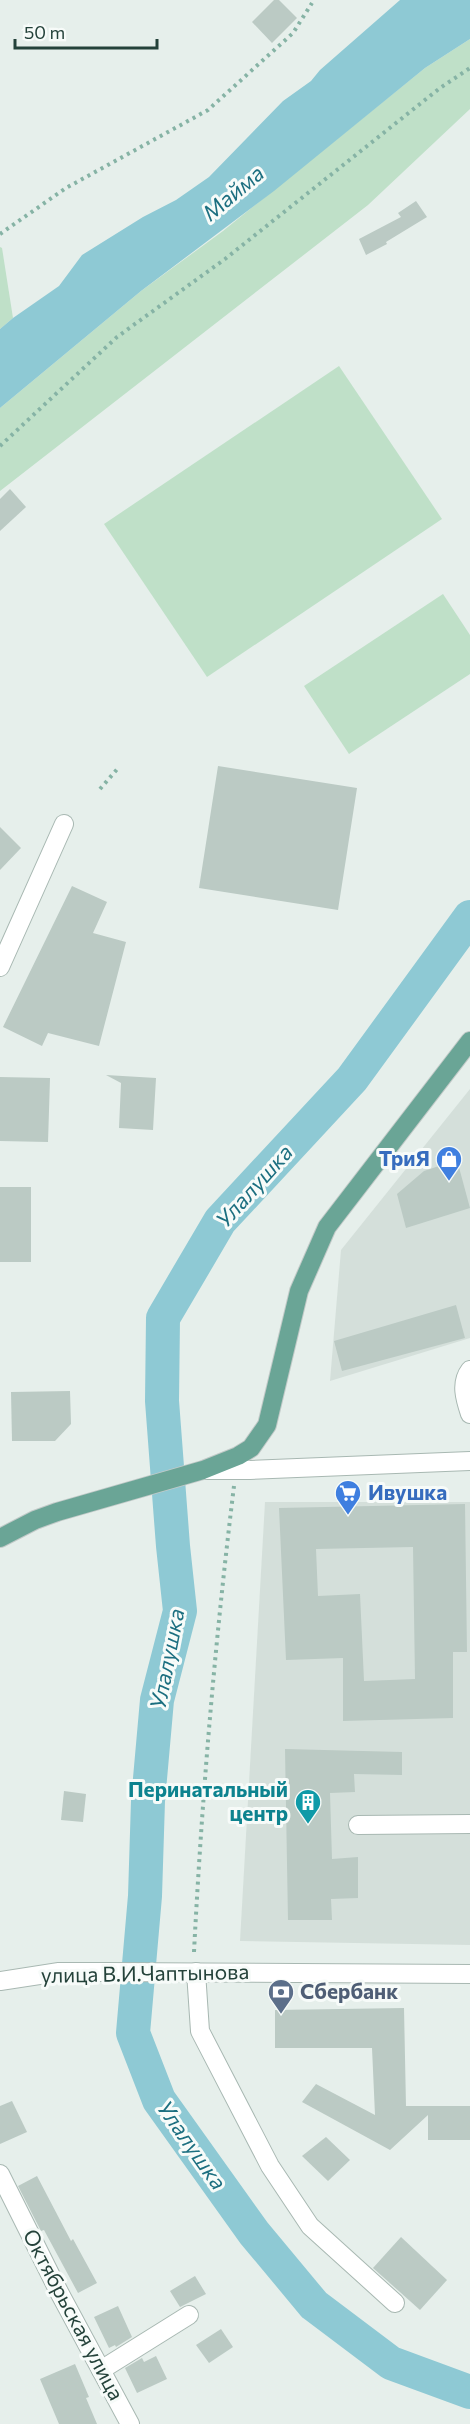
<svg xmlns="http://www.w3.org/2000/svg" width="470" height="2424" viewBox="0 0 470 2424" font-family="Commissioner,sans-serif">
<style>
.built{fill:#d4dfda}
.green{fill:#bfe0c8}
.water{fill:#8ec9d4}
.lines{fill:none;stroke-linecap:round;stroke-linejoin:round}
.river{stroke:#8ec9d4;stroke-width:34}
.building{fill:#bbcac4;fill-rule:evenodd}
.minor-casing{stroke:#a8b8b2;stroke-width:20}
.major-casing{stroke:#c2cac8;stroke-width:20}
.path{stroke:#86b3a5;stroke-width:4;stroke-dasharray:3 4.5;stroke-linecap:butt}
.minor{stroke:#fff;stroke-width:18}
.major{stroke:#6aa596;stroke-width:18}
.labels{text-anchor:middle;stroke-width:6;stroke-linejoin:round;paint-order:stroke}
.shop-label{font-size:21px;font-weight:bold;fill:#366cbe;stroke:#f7fbf9;text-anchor:end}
.culture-label{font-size:21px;font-weight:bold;fill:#0d838f;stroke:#f7fbf9;text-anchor:end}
.street-label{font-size:21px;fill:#24423a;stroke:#f7fbf9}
.service-label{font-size:21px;font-weight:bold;fill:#4e5e75;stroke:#f7fbf9;text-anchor:start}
.water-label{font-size:22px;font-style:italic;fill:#1c6f80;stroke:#f7fbf9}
</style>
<rect width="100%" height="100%" fill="#e6efeb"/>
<g class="built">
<polygon points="470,1089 470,1338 330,1381 341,1250"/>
<polygon points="265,1502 470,1502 470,1945 240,1941"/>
</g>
<g class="green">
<polygon points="470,39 470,109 368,205 0,491 0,408 141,291 223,231 425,68"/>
<polygon points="0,247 2,248 13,318 0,329"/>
<polygon points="339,366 442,519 207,677 104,524"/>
<polygon points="443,594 470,635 470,674 349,754 304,686"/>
</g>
<polygon class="water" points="400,0 470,0 470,39 425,68 274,191 141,291 0,408 0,329 13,318 59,286 82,255 143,217 176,200 209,177 283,101 311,81 320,70"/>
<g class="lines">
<polyline class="river" points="470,917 352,1079 220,1221 163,1318 162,1401 173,1546 180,1611 157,1700 148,1801 145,1896 133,2033 159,2100 254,2233 314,2305 391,2363 470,2392"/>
</g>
<g class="building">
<polygon points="274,0 279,0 297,18 272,43 252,22"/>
<polygon points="416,201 427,217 386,242 387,244 366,255 359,239 401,217 398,213"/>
<polygon points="10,489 26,507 0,531 0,499"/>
<polygon points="218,766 357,788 338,910 199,888"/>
<polygon points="0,827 21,848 0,870"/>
<polygon points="72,886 107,902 93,933 126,942 99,1046 48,1033 42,1046 3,1027"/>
<polygon points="106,1075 156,1078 153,1130 119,1128 121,1083"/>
<polygon points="0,1077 50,1078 48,1142 0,1141"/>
<polygon points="457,1160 470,1208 406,1228 397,1194 424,1171"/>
<rect x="0" y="1187" width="31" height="75"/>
<polygon points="456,1305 465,1338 342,1371 334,1341"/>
<polygon points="70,1391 71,1424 55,1441 12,1441 11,1392"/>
<path d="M465,1504L467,1652H453V1718L343,1721V1658L286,1660L279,1508ZM413,1547L415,1679L364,1681L360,1594L318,1596L316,1549Z"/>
<polygon points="285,1749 402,1752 402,1775 354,1774 355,1792 330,1793 332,1859 358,1857 358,1898 331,1899 332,1920 288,1920"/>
<polygon points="64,1791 86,1794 83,1822 61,1820"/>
<polygon points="404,2008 406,2106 470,2106 470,2140 428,2140 428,2115 390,2150 302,2102 316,2084 375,2115 372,2048 275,2048 275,2010"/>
<polygon points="12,2101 27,2132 0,2144 0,2106"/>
<polygon points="326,2137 350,2160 328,2181 302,2156"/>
<polygon points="37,2176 71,2241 73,2239 97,2283 78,2293 44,2230 41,2231 18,2186"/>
<polygon points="401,2237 447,2280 420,2310 373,2268"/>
<polygon points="195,2276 206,2294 180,2307 170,2291"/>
<polygon points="118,2306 132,2337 116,2347 115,2345 109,2348 94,2317"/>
<polygon points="221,2329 233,2347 209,2363 196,2345"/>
<polygon points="156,2356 167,2379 137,2393 125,2368 142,2358 144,2362"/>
<polygon points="75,2364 89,2397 86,2398 97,2424 59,2424 40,2379"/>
</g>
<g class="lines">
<g class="minor-casing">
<g id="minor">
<polyline points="0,967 64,824"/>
<path d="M470,1370C460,1383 465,1399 470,1414"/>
<polyline points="205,1470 250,1470 470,1461"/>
<polyline points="358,1825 470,1824"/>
<polyline points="196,1972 200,2031 270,2166 310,2226 395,2303"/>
<polyline points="0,1981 59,1972 104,1972 470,1974"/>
<polyline points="0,2174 59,2292 130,2424"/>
<polyline points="101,2370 189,2315"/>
</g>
</g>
<g class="major-casing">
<polyline id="major" points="0,1538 35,1520 57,1512 203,1470 238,1456 251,1448 267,1425 299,1291 327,1227 470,1041"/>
</g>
<g class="path">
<polyline points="0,234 66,188 208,110 293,33 312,3"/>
<polyline points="0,446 117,337 225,259 440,88 470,68"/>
<polyline points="100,789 119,767"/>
<path d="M194,1952C202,1796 215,1641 234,1486"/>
</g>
<use href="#minor" class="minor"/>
<use href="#major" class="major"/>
</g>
<defs>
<g id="shop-pin" transform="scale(1.35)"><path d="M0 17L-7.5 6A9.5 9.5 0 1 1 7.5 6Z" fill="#3f7fe0" stroke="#f7fbf9"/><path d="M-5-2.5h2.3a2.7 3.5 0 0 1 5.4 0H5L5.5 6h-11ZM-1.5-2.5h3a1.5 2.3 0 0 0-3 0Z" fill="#fff"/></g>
<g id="supermarket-pin" transform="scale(1.35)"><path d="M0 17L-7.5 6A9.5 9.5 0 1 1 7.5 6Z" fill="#3f7fe0" stroke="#f7fbf9"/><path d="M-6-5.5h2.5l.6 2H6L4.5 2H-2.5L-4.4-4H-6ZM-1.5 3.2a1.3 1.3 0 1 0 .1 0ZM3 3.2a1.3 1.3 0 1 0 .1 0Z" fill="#fff"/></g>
<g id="building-pin" transform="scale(1.35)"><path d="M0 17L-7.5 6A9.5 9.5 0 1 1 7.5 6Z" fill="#0f9aa8" stroke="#f7fbf9"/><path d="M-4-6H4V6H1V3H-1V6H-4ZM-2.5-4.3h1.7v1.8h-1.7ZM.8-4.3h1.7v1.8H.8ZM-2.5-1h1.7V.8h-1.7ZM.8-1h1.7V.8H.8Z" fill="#fff"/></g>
<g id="bank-pin" transform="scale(1.35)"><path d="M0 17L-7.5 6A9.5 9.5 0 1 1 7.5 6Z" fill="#5c6f8a" stroke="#f7fbf9"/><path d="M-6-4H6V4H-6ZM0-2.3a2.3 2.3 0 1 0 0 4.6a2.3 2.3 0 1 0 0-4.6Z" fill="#fff"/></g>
</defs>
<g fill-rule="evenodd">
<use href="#shop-pin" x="449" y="1159"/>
<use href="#supermarket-pin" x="348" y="1493"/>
<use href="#building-pin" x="308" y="1802"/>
<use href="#bank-pin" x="281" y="1992"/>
</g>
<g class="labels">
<g class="shop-label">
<text x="430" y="1166">ТриЯ</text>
<text x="368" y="1500" text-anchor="start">Ивушка</text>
</g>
<g class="culture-label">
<text x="288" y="1797">Перинатальный<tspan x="288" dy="24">центр</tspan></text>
</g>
<g class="street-label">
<text transform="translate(145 1974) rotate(-1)" y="7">улица В.И.Чаптынова</text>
<text transform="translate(73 2315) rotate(62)" y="7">Октябрьская улица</text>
</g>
<g class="service-label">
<text x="300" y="1999">Сбербанк</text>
</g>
<g class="water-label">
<text transform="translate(233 193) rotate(-40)" y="8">Майма</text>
<text transform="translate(254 1186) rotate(-48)" y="8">Улалушка</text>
<text transform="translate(167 1659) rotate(-79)" y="8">Улалушка</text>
<text transform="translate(192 2145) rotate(55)" y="8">Улалушка</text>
</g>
</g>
<path d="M15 39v9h142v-9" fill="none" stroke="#24423a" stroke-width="3"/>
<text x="24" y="39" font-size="18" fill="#24423a" stroke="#f7fbf9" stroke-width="4.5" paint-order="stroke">50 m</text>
</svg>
